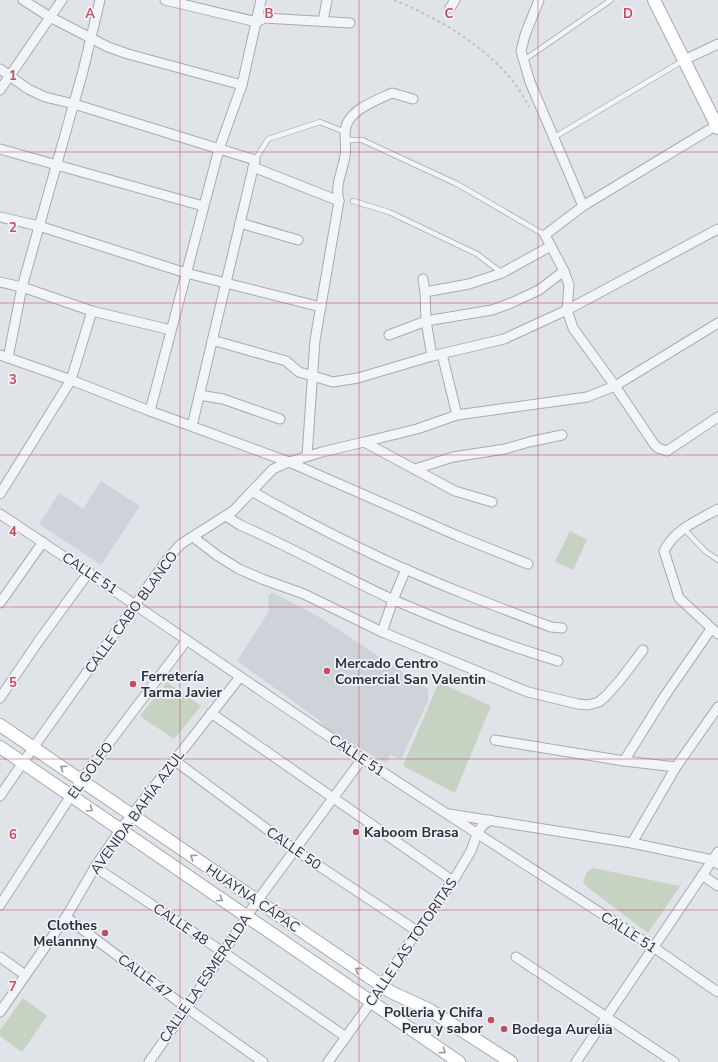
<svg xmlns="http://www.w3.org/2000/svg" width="718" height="1062" viewBox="0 0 718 1062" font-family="'Nunito Sans',sans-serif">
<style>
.built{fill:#ced3da}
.green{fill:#c6d2c2}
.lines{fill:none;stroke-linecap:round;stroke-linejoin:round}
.service-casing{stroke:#a6abb2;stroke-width:6}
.minor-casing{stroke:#a6abb2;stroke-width:11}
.secondary-casing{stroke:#a6abb2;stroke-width:14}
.path{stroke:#bfc2c7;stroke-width:2;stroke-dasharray:3 3;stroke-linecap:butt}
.service{stroke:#f3f4f7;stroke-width:4.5}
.minor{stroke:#f3f4f7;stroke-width:9}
.secondary{stroke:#fff;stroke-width:12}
.oneway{stroke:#94989f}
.grid{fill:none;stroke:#c64c61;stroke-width:1;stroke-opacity:0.55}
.poi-dot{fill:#c64c61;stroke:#f0f2f6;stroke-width:1.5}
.labels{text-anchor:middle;stroke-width:3.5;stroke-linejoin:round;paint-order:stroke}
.street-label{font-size:14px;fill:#2a323f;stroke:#f0f2f6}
.poi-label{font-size:14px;font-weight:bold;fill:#2a323f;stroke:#f0f2f6;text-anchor:start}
.grid-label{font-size:13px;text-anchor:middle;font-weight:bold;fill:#c64c61;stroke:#f0f2f6;stroke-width:3.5;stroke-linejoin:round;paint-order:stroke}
</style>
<rect width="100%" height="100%" fill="#e0e4e8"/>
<g class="built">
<polygon points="101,481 140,506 101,565 39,524 59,493 83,509"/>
<polygon points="272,592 321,618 428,689 428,701 401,759 390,755 386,763 325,728 319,720 237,661 269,611 268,596"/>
</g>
<g class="green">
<polygon points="570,531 587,540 573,570 555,562"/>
<polygon points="167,682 201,706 174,739 140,716"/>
<polygon points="439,682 491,706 455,793 403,766"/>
<polygon points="593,868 680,886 648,933 586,886 583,882 587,872"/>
<polygon points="23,998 47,1016 22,1052 0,1036 0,1030"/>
</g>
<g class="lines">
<g class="service-casing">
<g id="service">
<polyline points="524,60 611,0"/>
<polyline points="553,138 684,60"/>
<polyline points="346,140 362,140 457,184 545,235"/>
<polyline points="255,160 268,139 320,122 345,132"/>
<polyline points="353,201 389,212 477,254 502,273"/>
<polyline points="684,529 705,551 718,560"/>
</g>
</g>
<g class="minor-casing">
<g id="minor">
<polyline points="23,0 50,17 108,47 128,54 242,85"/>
<polyline points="165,0 257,22 264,18 350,23"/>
<polyline points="539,0 525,35 521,51 530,82 583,206"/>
<polyline points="450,8 455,0"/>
<polyline points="323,21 327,0"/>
<polyline points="684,60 718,44"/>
<polyline points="0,69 28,89 45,97 74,104 255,160 192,426"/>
<polyline points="0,90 62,0"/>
<polyline points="717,125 583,206 545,235 564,271 569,285 567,310 573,328 615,386 654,444 658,448 667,451 718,417"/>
<polyline points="0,149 203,206"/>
<polyline points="253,167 339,201"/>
<polyline points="0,217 39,226 186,273 321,307"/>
<polyline points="240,223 298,240"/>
<polyline points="423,279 425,292 426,321 432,356"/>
<polyline points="0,282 22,287 92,311 171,330"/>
<polyline points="425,292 469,284 502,273 551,246"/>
<polyline points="389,335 426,321 492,310 511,303 539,290 564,271"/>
<polyline points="212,340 286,361 299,372 333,382 358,378 432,356 504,339 567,310 718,229"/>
<polyline points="442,354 457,415"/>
<polyline points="0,355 71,380 150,411 289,462 458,536 528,564"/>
<polyline points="8,358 22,287 83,71 100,0"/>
<polyline points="199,395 223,399 280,419"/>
<polyline points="150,411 219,149 242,85 261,0"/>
<polyline points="364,442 417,429 457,415 587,397 615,386 718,323"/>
<path d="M307,456L315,340L339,201C335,186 341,175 344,161C347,151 345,143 345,133C345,111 375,101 392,93L413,99"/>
<polyline points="415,469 453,457 505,449 529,442 562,435"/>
<path d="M253,492C296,516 340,539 385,560C439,585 495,606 551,627L562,628"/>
<polyline points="0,494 71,380 92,311"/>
<path d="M718,509C697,521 675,529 664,551L679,598L718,634"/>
<path d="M0,514C122,594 241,679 363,759C458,822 555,883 650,945C673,960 695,977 718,992"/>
<path d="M226,516L240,525C293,548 343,577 396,601C449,624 503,644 558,661"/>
<polyline points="193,537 218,556 239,569 262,579 304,594 382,632 528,692 578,704 588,705 599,702 607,695 621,679 643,650"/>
<polyline points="0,603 43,542"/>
<polyline points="382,632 393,600 406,569"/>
<polyline points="0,698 38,642 89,572"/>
<polyline points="211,713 453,881"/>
<polyline points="495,740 624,761 676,767"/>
<polyline points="174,760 295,850 417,931"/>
<polyline points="624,761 664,697 711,629"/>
<polyline points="0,796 33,748 169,557 181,544 233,511 273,469 289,462 322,452 364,442 455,491 492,502"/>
<polyline points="449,814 632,843 712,860 718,864"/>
<polyline points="632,843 676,767 718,707"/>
<polyline points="95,867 223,952 346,1037"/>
<polyline points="702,875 718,886"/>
<polyline points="0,905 81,780 187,640"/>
<polyline points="66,917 187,1008 263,1062"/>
<polyline points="0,957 25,975"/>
<polyline points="516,957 674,1062"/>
<polyline points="0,1012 66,917 95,867 120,830 240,677"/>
<polyline points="149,1062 187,1008 257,901 362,759"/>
<polyline points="328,1062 371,1002 417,931 453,881 471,851 477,834 482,826 490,820"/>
<polyline points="576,1062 718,852"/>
</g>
</g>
<g class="secondary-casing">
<g id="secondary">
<polyline points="654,0 718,128"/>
<polyline points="0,725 391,992 430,1010 511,1062"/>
<polyline points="0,747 459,1062"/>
</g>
</g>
<path class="path" d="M394,0C440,19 486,46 516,85C521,92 525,100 529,107"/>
<use href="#service" class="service"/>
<use href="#minor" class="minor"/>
<use href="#secondary" class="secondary"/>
</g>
<defs><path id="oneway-chevron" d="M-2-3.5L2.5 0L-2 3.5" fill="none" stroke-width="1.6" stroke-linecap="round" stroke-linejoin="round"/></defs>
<g class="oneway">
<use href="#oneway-chevron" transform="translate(63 768) rotate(-146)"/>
<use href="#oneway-chevron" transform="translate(90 809) rotate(35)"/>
<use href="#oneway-chevron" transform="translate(193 857) rotate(-145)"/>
<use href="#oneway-chevron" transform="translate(220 899) rotate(34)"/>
<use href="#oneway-chevron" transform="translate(358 970) rotate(-146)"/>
<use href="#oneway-chevron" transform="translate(443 1051) rotate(34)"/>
</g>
<path class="grid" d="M180,0V1062M359,0V1062M538,0V1062M0,152H718M0,303H718M0,455H718M0,607H718M0,759H718M0,910H718"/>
<g class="poi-dot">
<circle cx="327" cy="671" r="4"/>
<circle cx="133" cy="684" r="4"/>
<circle cx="356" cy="832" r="4"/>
<circle cx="105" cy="933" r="4"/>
<circle cx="491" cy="1020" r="4"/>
<circle cx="504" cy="1029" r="4"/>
</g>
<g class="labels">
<g class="street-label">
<text transform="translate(90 573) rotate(34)" y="5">CALLE 51</text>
<text transform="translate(131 612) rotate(-54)" y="5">CALLE CABO BLANCO</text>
<text transform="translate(357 755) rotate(34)" y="5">CALLE 51</text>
<text transform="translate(90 770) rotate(-54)" y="5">EL GOLFO</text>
<text transform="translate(137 812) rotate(-54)" y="5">AVENIDA BAHÍA AZUL</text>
<text transform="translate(294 848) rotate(35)" y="5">CALLE 50</text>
<text transform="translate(253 898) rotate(34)" y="5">HUAYNA CÁPAC</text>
<text transform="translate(181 924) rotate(34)" y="5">CALLE 48</text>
<text transform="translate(629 932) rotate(33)" y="5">CALLE 51</text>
<text transform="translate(411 942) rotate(-56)" y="5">CALLE LAS TOTORITAS</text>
<text transform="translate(145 976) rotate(37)" y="5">CALLE 47</text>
<text transform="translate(205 978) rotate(-56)" y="5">CALLE LA ESMERALDA</text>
</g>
<g class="poi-label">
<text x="335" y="668">Mercado Centro<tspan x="335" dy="16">Comercial San Valentin</tspan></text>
<text x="141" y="681">Ferretería<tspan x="141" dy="16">Tarma Javier</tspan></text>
<text x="364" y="837">Kaboom Brasa</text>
<text x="97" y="930" text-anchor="end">Clothes<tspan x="97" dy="16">Melannny</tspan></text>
<text x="483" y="1017" text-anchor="end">Polleria y Chifa<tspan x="483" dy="16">Peru y sabor</tspan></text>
<text x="512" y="1034">Bodega Aurelia</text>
</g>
</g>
<g class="grid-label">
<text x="90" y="18">A</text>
<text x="269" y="18">B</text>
<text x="449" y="18">C</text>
<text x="628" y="18">D</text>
<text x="13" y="80">1</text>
<text x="13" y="232">2</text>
<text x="13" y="384">3</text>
<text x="13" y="536">4</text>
<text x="13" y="687">5</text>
<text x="13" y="839">6</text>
<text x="13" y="991">7</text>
</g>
</svg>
